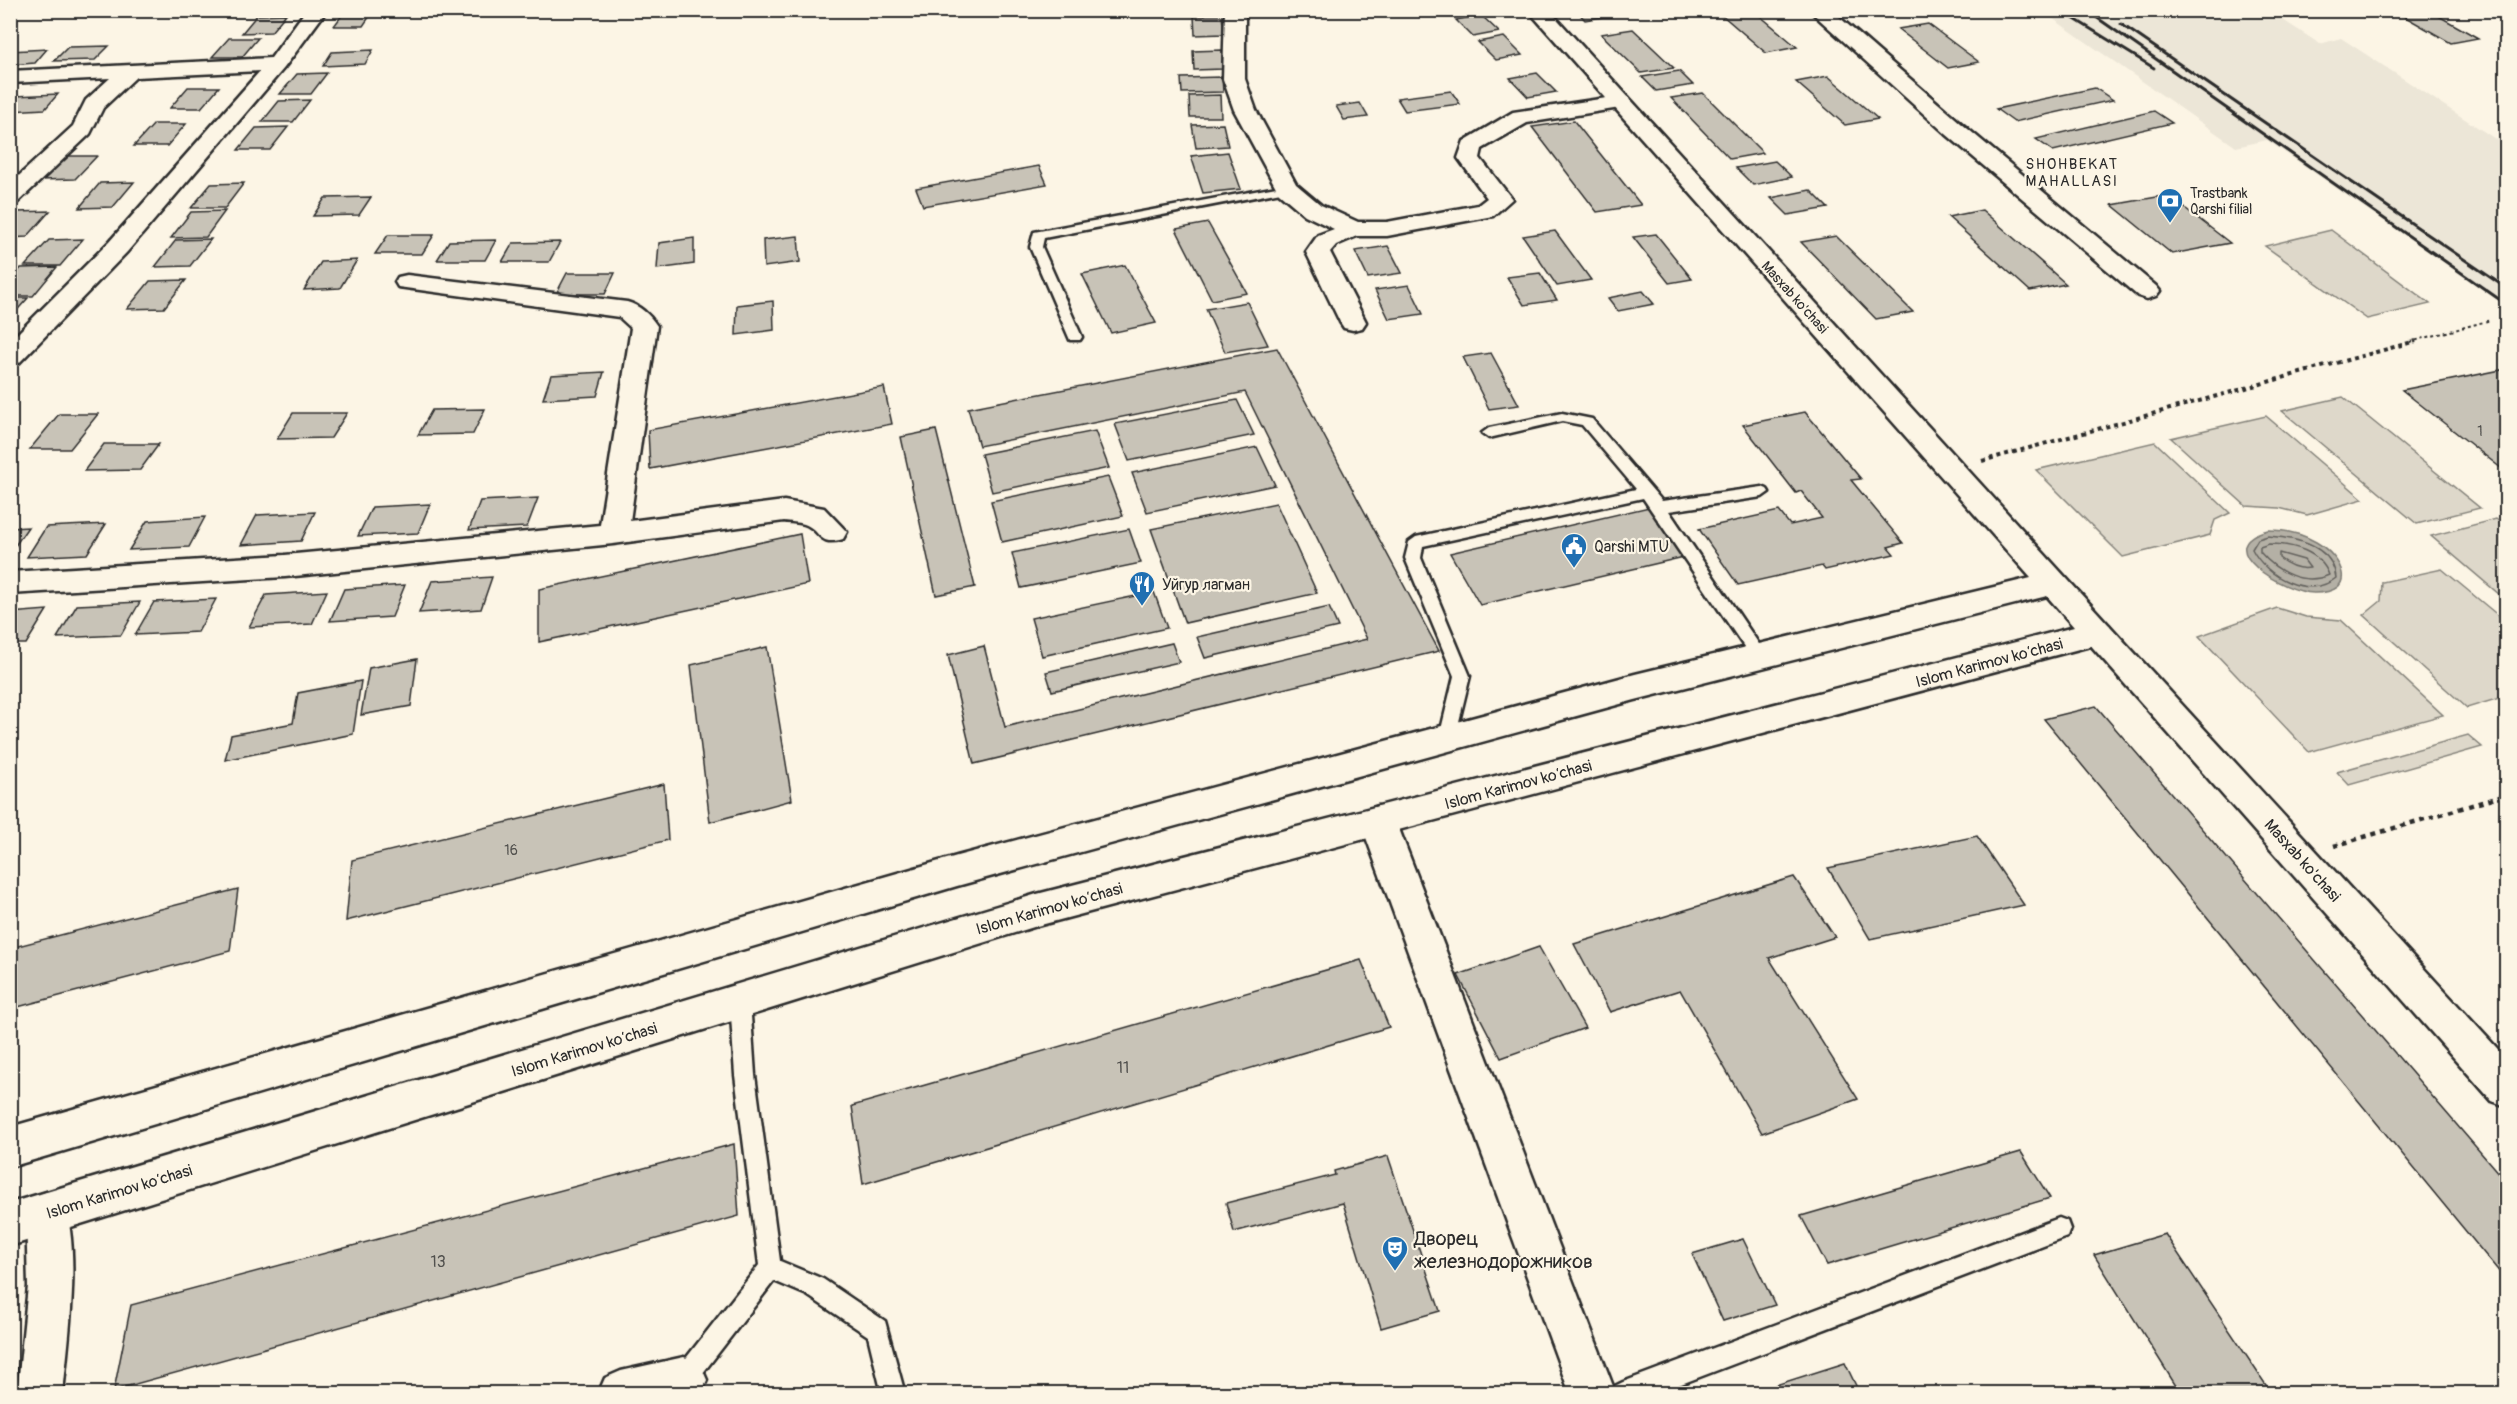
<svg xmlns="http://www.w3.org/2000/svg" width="2517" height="1404" viewBox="0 0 2517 1404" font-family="Pangolin,sans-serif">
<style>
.built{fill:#ece6d7}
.green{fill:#ded8ca;stroke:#84827a;stroke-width:1.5}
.water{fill:#b4b0a5;stroke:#7d7b74;stroke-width:1.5}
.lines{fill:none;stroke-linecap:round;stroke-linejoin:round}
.shore{stroke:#62605c;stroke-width:1.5}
.building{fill:#c8c3b7;stroke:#2b2b2b;stroke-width:1.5}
.service-casing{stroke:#2b2b2b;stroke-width:5}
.minor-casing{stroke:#2b2b2b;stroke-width:5}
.tertiary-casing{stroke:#2b2b2b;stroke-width:5}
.secondary-casing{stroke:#2b2b2b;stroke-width:5}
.path-far2{stroke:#2b2b2b;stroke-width:2;stroke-dasharray:3 3;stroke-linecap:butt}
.path-far1{stroke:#2b2b2b;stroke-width:4;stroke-dasharray:4 4;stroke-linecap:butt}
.path{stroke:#2b2b2b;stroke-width:4.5;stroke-dasharray:5 5;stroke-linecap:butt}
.service{fill:#fcf5e5;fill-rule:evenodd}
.minor{fill:#fcf5e5;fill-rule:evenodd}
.tertiary{fill:#fcf5e5;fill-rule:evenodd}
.secondary{fill:#fcf5e5;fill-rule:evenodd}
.rail{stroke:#2b2b2b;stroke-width:3}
.labels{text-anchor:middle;stroke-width:4.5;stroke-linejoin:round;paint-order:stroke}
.far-poi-label{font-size:14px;fill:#2b2b2b;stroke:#fcf5e5;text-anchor:start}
.far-street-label{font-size:14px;fill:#2b2b2b;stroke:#fcf5e5}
.number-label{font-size:14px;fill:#52514e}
.far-neighbourhood-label{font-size:15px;letter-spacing:1.5px;fill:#2b2b2b;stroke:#fcf5e5}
.poi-label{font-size:16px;fill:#2b2b2b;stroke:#fcf5e5;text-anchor:start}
.street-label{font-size:16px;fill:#2b2b2b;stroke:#fcf5e5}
.near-number-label{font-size:16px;fill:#52514e}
.near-poi-label{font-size:20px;fill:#2b2b2b;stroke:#fcf5e5;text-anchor:start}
</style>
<rect width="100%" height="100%" fill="#fcf5e5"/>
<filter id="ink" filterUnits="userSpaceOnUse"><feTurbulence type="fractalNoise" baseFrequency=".0167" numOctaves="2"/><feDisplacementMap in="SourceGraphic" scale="12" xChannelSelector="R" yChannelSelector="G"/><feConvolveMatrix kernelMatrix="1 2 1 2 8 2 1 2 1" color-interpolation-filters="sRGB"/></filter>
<g filter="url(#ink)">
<polygon class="built" points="2042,11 2269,11 2320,44 2341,38 2506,146 2506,306 2267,140 2236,147"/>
<g class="green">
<polygon points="2331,230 2430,304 2367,319 2265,246"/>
<polygon points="2343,397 2480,508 2417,524 2282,411"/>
<polygon points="2266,416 2363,499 2307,515 2279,508 2246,506 2171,438"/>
<polygon points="2155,442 2230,513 2215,520 2210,535 2123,557 2036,470"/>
<polygon points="2496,519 2506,527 2506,600 2431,536"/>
<polygon points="2442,569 2506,622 2506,696 2467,708 2364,615 2381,601 2382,582"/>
<polygon points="2277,608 2306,617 2341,620 2443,715 2309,752 2199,636"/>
<polygon points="2468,735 2482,747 2349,785 2337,772"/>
</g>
<path class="water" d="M2268,530C2284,530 2301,533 2316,542C2342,557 2360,593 2314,593C2284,593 2206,546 2268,530Z"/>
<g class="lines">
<g class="shore">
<path d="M2268,536C2296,538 2333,546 2336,578C2309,600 2266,577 2252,549L2258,539Z"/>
<path d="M2269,544C2293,544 2320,551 2329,575C2303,586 2277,572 2260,552V547Z"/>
<path d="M2279,553L2304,560L2310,568C2298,570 2288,565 2279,558Z"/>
</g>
</g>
<g class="building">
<polygon points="346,10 374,10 363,26 334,26"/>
<polygon points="1576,10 1616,10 1620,14 1585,20"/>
<polygon points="1753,10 1797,47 1766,53 1722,15"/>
<polygon points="2393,10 2428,10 2478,38 2451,43"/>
<polygon points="286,14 271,32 242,33 257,15"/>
<polygon points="1481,15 1499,32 1473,37 1456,20"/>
<polygon points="1194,16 1222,16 1224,34 1195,35"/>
<polygon points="1928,24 1979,62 1948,68 1898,29"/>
<polygon points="1633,29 1674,68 1641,73 1601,34"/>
<polygon points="1504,37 1522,55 1496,60 1478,42"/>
<polygon points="229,38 258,38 242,57 212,57"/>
<polygon points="109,46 95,60 54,61 68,47"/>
<polygon points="47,49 35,63 10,65 10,51"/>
<polygon points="373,50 365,64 323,66 332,52"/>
<polygon points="1222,50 1223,69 1194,70 1193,51"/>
<polygon points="1679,71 1693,85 1656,91 1642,77"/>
<polygon points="327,73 311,94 280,94 297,74"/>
<polygon points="1537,73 1556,92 1528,97 1510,78"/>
<polygon points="1828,76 1878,119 1845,125 1796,82"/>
<polygon points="1222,77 1223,92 1182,93 1181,78"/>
<polygon points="188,87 219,87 201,108 170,108"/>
<polygon points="2095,88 2113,100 2014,122 1996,109"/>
<polygon points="1451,91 1460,104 1405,111 1397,98"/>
<polygon points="1703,93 1763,153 1730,159 1671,98"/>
<polygon points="58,94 45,109 10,111 10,101 15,96"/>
<polygon points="1220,95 1221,117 1190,117 1189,96"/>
<polygon points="310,100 293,122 262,122 279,101"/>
<polygon points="1360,103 1368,117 1344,120 1336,106"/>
<polygon points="2154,111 2172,123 2053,151 2036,139"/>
<polygon points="1574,121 1641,205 1597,212 1532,127"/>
<polygon points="154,124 186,124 167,146 134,146"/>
<polygon points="1223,124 1228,146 1196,148 1192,125"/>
<polygon points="288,127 270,150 238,150 256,128"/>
<polygon points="1228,152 1241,189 1203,193 1191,156"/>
<polygon points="64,156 97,156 75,179 42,180"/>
<polygon points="1775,161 1792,177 1753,185 1736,168"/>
<polygon points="1039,166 1047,184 923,206 916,188"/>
<polygon points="134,182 113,207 79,208 100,183"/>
<polygon points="244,183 225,208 191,208 211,184"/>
<polygon points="1810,190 1828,208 1788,215 1771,198"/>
<polygon points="2168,195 2230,243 2172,254 2112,205"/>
<polygon points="371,197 359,215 313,216 325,198"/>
<polygon points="1982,210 2066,284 2030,291 1948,217"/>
<polygon points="50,211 27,237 10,238 10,218 16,212"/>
<polygon points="225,211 206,237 171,238 191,212"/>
<polygon points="1208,223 1247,293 1212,300 1176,229"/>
<polygon points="1555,231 1591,280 1557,286 1523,236"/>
<polygon points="1656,234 1692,279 1669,283 1633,237"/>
<polygon points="388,235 434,235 422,254 375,254"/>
<polygon points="798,236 800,262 764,267 763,240"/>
<polygon points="1836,236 1913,312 1876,319 1801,242"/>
<polygon points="694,238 694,264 657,269 659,243"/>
<polygon points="83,239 60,266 25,266 49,240"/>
<polygon points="211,239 190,266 155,267 176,240"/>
<polygon points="496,240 485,260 437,260 449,241"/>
<polygon points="560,242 549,262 502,262 513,243"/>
<polygon points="1388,246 1402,273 1368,278 1355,251"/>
<polygon points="357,260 340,288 304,290 321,262"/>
<polygon points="1125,265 1156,323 1111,333 1082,274"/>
<polygon points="57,267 33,296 10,296 10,281 21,268"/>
<polygon points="567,273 615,273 605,294 556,294"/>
<polygon points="1540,273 1557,300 1524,305 1507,277"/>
<polygon points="186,280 164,308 127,309 150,281"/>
<polygon points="1409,285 1423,314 1389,319 1375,290"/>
<polygon points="1643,291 1654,304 1618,311 1608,298"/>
<polygon points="10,298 28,298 10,318"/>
<polygon points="773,301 774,330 736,335 737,305"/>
<polygon points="1247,302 1268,345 1225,352 1206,309"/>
<polygon points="1277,348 1439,651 974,764 948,655 984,646 1005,727 1367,639 1245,392 979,446 968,408"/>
<polygon points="1491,353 1519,405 1489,409 1463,357"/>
<polygon points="2506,369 2506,472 2402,390"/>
<polygon points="604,372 597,396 543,399 551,375"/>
<polygon points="884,387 892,424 650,469 648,430"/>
<polygon points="1237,400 1254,435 1129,461 1115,424"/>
<polygon points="485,409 473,434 418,435 432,410"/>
<polygon points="1805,412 1861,479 1851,480 1903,543 1888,547 1894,554 1825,570 1822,566 1738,585 1699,529 1779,511 1790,525 1822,518 1801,491 1796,493 1743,425"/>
<polygon points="293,413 347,413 331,438 277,439"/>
<polygon points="59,414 98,414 70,449 30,449"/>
<polygon points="936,430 975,587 936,595 901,437"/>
<polygon points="1095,431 1109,468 992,492 981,454"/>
<polygon points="104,444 159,444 140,470 84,471"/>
<polygon points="1257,447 1275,485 1147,512 1132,473"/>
<polygon points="1108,477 1123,516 1002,542 991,501"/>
<polygon points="538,498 527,527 469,530 480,501"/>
<polygon points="1276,503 1317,593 1185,623 1151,529"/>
<polygon points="430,504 418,533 358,536 372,507"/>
<polygon points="1649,507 1684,557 1480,605 1450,553"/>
<polygon points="315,512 301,541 241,545 257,515"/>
<polygon points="205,517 189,547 129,550 147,521"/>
<polygon points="106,524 87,554 27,557 46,527"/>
<polygon points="28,527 10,553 10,528"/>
<polygon points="1129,529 1141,563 1021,588 1012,553"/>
<polygon points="800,534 808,584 539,642 539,589"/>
<polygon points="492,577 481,609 419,613 432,581"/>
<polygon points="405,585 392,617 330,621 344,589"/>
<polygon points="327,591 312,624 249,627 266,595"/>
<polygon points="1154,592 1167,628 1042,656 1031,618"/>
<polygon points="216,599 198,632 135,635 154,602"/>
<polygon points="140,602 121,635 57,638 77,605"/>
<polygon points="1329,607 1338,627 1205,658 1197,637"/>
<polygon points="47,610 26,644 10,644 10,613"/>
<polygon points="1172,643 1179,662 1052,691 1046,672"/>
<polygon points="767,647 792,800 710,822 691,665"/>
<polygon points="417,659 411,706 361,715 369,668"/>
<polygon points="361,681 353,734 225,760 231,735 293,723 298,693"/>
<polygon points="2096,706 2506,1182 2506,1280 2044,719"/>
<polygon points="664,784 668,840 346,921 352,860"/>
<polygon points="1977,836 2024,905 1870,939 1828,868"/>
<polygon points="1794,877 1835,937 1769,958 1858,1099 1762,1133 1680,990 1610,1012 1574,944"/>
<polygon points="238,889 230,951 10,1009 10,948"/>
<polygon points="1539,947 1585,1028 1501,1058 1458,975"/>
<polygon points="1361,960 1389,1027 863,1184 852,1106"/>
<polygon points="734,1144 739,1216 114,1390 131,1305"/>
<polygon points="2021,1152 2050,1198 1827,1265 1801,1216"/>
<polygon points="1388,1156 1440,1311 1381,1328 1343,1203 1234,1232 1226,1203 1335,1175 1334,1171"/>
<polygon points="2165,1234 2272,1394 2181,1394 2094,1255"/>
<polygon points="1743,1239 1775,1305 1723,1321 1692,1254"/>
<polygon points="1845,1363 1860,1394 1754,1392"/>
</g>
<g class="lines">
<g class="service-casing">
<g id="service">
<polygon points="1287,185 1293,188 1291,190 1044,238 1042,247 1082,337 1080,340 1070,340 1030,247 1034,232"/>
<polygon points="1562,413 1592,419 1662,501 1762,487 1767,489 1769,492 1762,497 1669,511 1767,656 1765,660 1753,660 1643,498 1423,546 1421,558 1470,676 1455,738 1453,743 1441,743 1439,738 1454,676 1405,558 1409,542 1416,537 1636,489 1582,425 1562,421 1489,438 1482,433 1489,428"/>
<polygon points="740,992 747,995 750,1001 755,1075 780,1261 823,1279 885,1321 905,1394 882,1394 868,1336 807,1295 774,1281 692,1387 684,1390 676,1387 673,1379 676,1371 759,1265 735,1075 730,1001 733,995"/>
<polygon points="2059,1218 2067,1221 2070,1229 2067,1237 2059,1240 1655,1394 1612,1394 1615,1386 1623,1382"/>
</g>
</g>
<g class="minor-casing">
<g id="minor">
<polygon points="306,10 327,10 284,68 127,252 19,363 10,365 10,341 109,242 260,71 136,77 103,108 90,134 18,202 10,204 10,184 73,126 86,100 110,78 10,83 10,71 271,58"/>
<polygon points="1225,10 1245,10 1245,79 1256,110 1296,184 1321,205 1358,222 1387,222 1478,205 1487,198 1458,158 1464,141 1513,112 1620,96 1628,97 1631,102 1628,107 1620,108 1527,123 1482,149 1480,158 1512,199 1493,216 1387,236 1357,236 1336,245 1330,252 1366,322 1362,328 1353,330 1344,328 1340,322 1306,252 1318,235 1334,229 1305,215 1279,193 1234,110 1223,79"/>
<polygon points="1809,10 1831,10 1962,124 2156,286 2160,291 2156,296 2147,299 2138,296 1946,134"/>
<path d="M407,275L627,302C639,305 650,315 657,326L630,521L784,501L824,508L847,532L843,539C817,547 822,530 804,524C798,522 790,522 784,521L613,544L285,577L10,594V572L285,555L600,525L631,328L619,317L398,287L395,282L398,277Z"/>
<polygon points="1378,806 1390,811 1396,821 1616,1394 1570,1394 1360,821 1366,811"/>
<path d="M47,1192L62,1198C82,1246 68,1341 63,1394H17L28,1286L26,1213L32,1198Z"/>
<polygon points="684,1357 700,1364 707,1380 701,1394 598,1394 605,1378 621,1371"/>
</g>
</g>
<g class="tertiary-casing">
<polygon id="tertiary" points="2098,621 2109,625 2506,1058 2506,1106 2492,1101 2087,641 2082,633 2087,625"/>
</g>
<g class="secondary-casing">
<polygon id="secondary" points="1528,10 1549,10 2109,625 2114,633 2109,641 1037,926 10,1246 10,1203 1037,894 2074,627 2047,596 1635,700 957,886 10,1167 10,1127 957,856 1635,674 2031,578"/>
</g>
<polyline class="path-far2" points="2410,342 2491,320"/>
<g class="path-far1">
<polyline points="1982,461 2416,341"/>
<polyline points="2497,798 2506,795"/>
</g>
<polyline class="path" points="2334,846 2502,796"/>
<use href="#service" class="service"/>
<use href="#minor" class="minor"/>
<use href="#tertiary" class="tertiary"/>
<use href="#secondary" class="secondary"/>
<g class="rail">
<polyline points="2060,10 2154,68"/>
<polyline points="2086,10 2506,304"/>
<polyline points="2121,24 2506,288"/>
</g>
</g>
</g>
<defs>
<g id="bank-pin" transform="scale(1.35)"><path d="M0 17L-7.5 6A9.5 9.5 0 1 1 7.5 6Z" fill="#1f6fb2" stroke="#fcf5e5"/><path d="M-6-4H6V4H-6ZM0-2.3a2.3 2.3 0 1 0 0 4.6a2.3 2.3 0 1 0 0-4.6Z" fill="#fff"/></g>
<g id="civic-pin" transform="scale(1.35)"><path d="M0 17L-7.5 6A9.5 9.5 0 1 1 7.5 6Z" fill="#1f6fb2" stroke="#fcf5e5"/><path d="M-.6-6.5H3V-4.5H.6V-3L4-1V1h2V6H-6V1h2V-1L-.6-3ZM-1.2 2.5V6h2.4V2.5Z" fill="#fff"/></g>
<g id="restaurant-pin" transform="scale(1.35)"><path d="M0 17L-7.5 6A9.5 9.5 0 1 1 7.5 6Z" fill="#1f6fb2" stroke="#fcf5e5"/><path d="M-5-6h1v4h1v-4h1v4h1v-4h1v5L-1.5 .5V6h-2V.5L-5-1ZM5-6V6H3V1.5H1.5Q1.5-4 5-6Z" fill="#fff"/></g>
<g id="theatre-pin" transform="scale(1.35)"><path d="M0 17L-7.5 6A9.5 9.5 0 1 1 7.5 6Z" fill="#1f6fb2" stroke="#fcf5e5"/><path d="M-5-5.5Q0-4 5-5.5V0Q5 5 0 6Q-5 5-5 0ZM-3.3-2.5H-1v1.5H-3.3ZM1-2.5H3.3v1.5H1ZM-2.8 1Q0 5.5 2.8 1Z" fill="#fff"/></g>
</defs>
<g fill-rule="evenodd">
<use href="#bank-pin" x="2170" y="201"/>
<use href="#civic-pin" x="1574" y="546"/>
<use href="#restaurant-pin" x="1142" y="584"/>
<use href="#theatre-pin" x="1395" y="1249"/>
</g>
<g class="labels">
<g class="far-poi-label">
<text x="2190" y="198">Trastbank<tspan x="2190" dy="16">Qarshi filial</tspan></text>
</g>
<g class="far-street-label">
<text transform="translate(1795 297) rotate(48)" y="5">Masxab ko'chasi</text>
</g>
<g class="number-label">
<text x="2480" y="436">1</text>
<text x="511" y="855">16</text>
</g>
<g class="far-neighbourhood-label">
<text x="2072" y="169">SHOHBEKAT<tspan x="2072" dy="17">MAHALLASI</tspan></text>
</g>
<g class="poi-label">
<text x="1594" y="552">Qarshi MTU</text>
<text x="1162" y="590">Уйгур лагман</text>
</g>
<g class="street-label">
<text transform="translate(1989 662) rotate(-15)" y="6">Islom Karimov ko‘chasi</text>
<text transform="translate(1518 784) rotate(-15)" y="6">Islom Karimov ko‘chasi</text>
<text transform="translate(2303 860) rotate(48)" y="6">Masxab ko'chasi</text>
<text transform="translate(1049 908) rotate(-16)" y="6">Islom Karimov ko‘chasi</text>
<text transform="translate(584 1049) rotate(-17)" y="6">Islom Karimov ko‘chasi</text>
<text transform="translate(119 1191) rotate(-17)" y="6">Islom Karimov ko‘chasi</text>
</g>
<g class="near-number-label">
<text x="1123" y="1073">11</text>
<text x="438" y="1267">13</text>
</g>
<g class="near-poi-label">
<text x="1414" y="1245">Дворец<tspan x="1414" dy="23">железнодорожников</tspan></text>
</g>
</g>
<rect width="2517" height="1404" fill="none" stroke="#fcf5e5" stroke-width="36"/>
<rect x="18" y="18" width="2481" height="1368" fill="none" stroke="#2b2b2b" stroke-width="2" filter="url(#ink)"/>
</svg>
